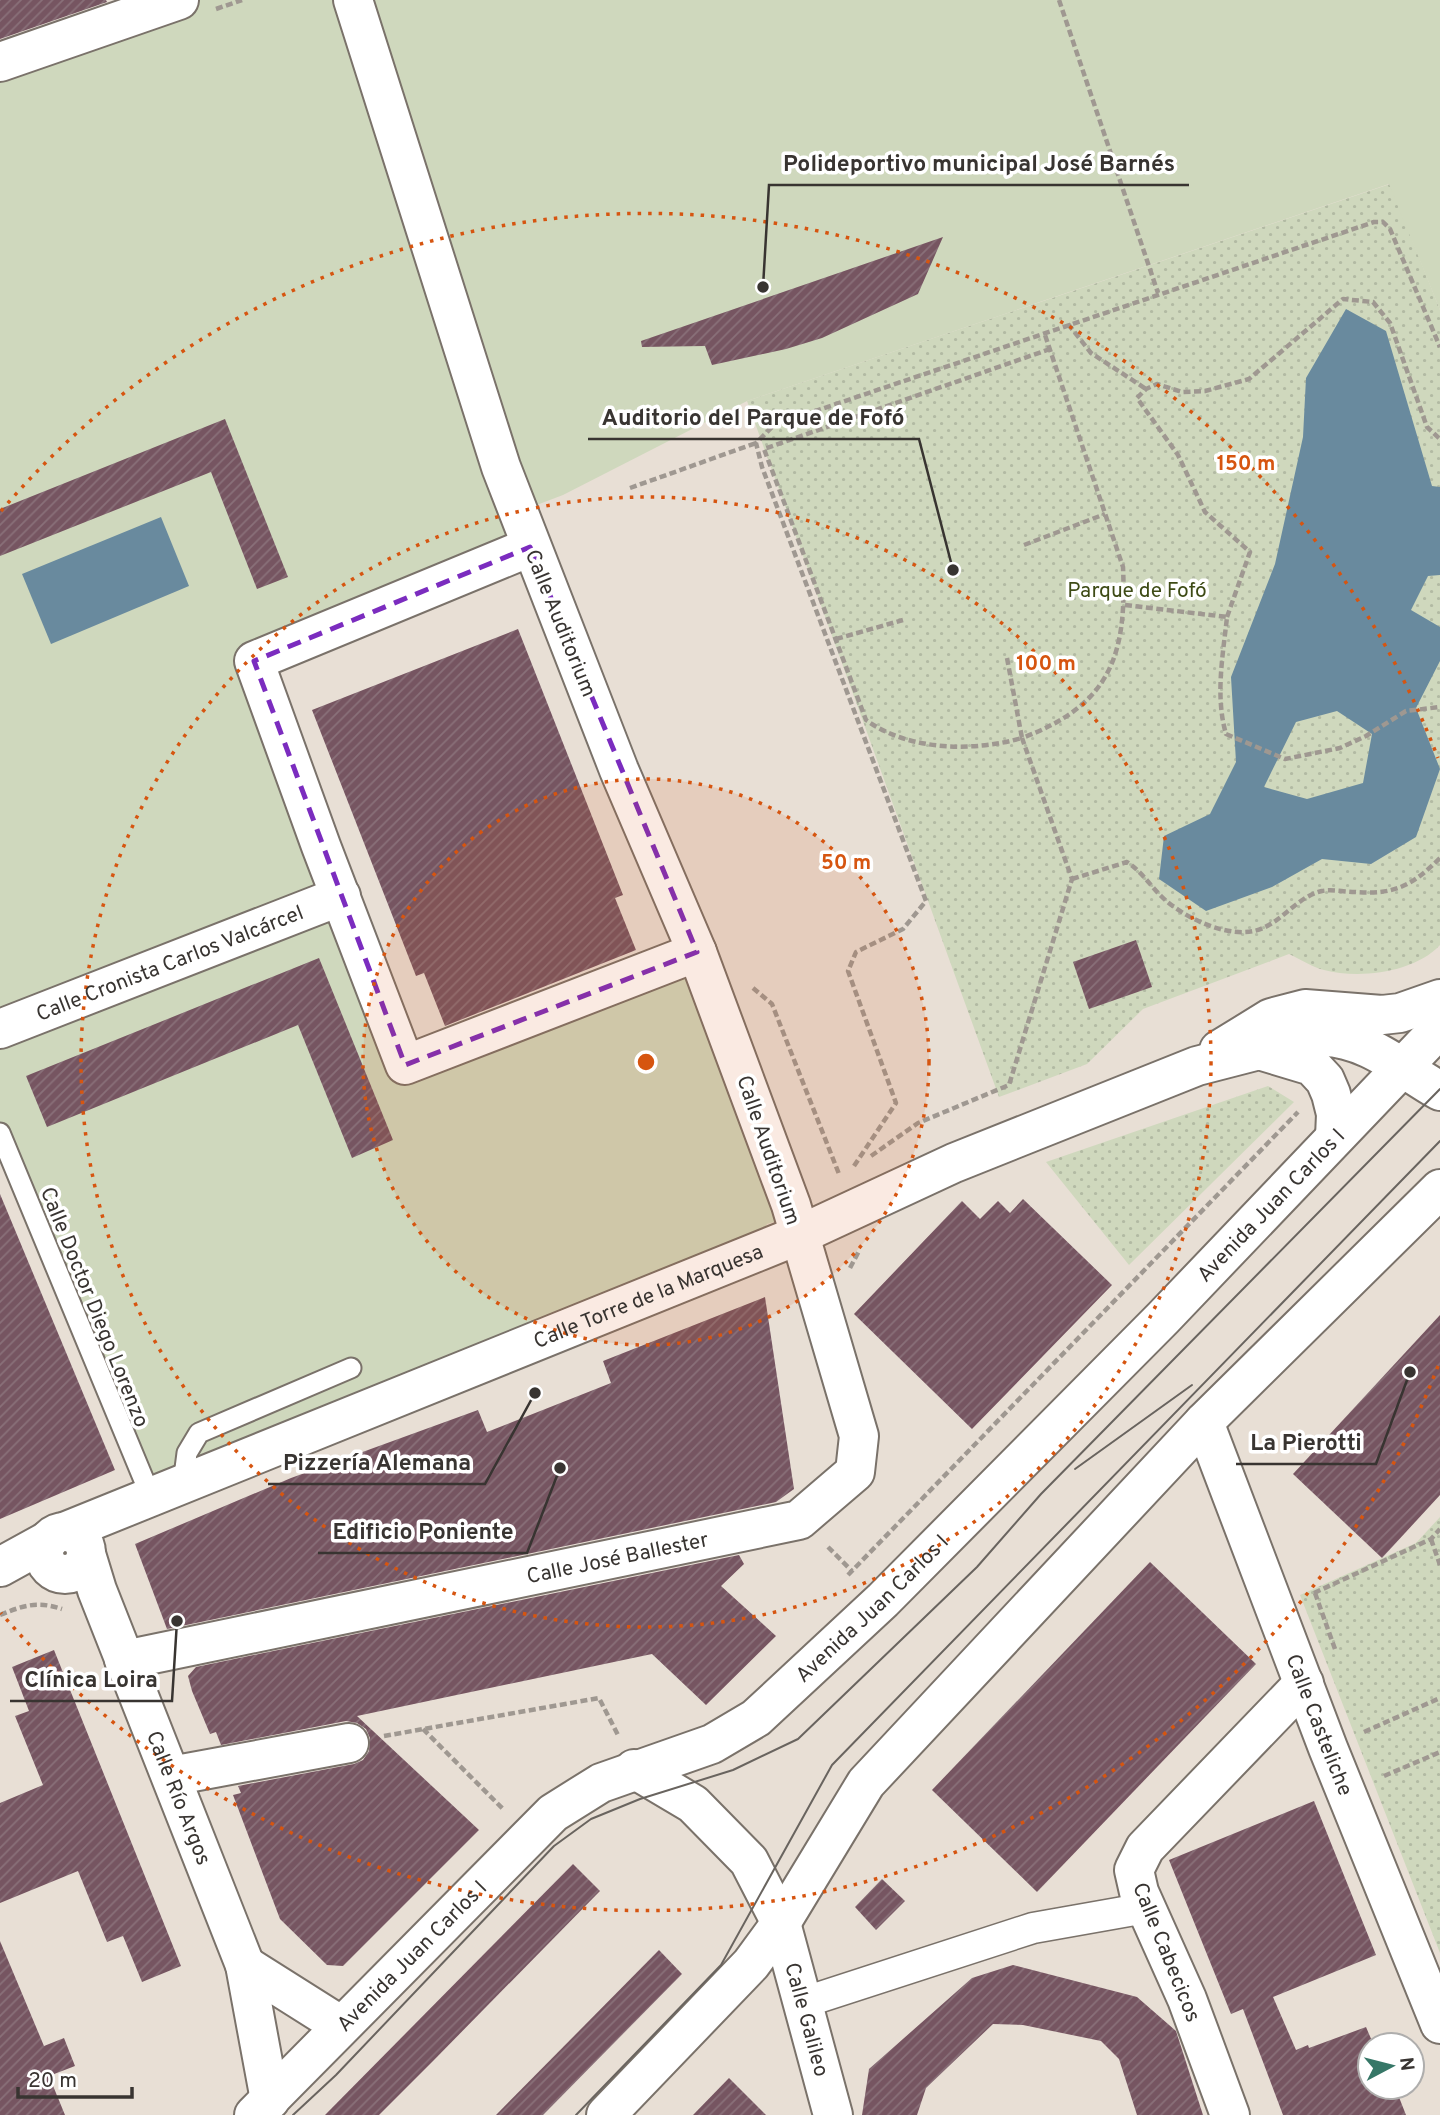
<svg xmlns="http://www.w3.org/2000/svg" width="1440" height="2115" viewBox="0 0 1440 2115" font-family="Overpass,sans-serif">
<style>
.park{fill:url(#park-dots)}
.pitch{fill:#cfd8bd}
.water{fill:#698a9e;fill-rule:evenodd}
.building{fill:url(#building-hatch)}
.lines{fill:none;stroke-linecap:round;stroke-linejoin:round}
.service-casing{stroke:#7a726a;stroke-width:23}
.pedestrian-casing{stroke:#7a726a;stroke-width:33}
.minor-casing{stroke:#7a726a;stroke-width:42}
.primary-casing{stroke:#7a726a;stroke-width:42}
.path{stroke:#9f9891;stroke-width:4.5;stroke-dasharray:7 3.5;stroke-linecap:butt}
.service{stroke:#fff;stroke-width:19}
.pedestrian{stroke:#fff;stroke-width:30}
.minor{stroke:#fff;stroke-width:38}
.primary{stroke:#fff;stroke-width:38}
.tram{stroke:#69645f;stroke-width:2}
.marked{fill:none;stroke:#7b2cbf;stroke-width:5;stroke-dasharray:14 9;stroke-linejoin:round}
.ring{fill:none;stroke:#d65510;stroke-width:3.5;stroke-dasharray:3.5 7}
.labels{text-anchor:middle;stroke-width:7;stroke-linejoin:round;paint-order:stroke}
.park-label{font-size:21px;fill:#3e4b16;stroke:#fff}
.street-label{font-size:21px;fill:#383431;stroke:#fff}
.centre{fill:#d65510;stroke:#fff;stroke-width:3.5}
.ring-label{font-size:21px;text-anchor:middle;font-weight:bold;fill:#d65510;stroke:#fff;stroke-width:7;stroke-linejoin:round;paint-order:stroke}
.leader{fill:none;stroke:#383431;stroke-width:2.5}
.callout-dot{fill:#383431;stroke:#fff;stroke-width:2.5}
.callout-label{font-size:23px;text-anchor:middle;font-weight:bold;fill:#383431;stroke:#fff;stroke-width:7;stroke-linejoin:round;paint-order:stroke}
</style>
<defs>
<pattern id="park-dots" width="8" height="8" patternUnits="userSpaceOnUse" patternTransform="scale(1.75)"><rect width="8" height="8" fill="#cfd8bd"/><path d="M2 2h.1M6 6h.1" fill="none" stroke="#b2baa3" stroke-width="1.8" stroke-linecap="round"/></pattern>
<pattern id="building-hatch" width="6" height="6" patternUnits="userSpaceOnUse" patternTransform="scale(1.75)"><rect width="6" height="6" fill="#765561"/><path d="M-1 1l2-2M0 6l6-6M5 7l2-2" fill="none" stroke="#897079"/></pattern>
</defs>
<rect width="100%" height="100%" fill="#e8dfd5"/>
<g class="park">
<path d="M1390,184L1440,310V945C1414,973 1359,979 1324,970C1312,967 1300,959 1289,954L1143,1009L1087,1064L999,1097L747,401Z"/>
<polygon points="1268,1086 1294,1102 1129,1265 1046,1162"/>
<polygon points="1440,1517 1440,1953 1300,1595 1416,1543"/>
</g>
<polygon class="pitch" points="179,0 1440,0 1440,310 1389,184 747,401 563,495 534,506 528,481 524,532 255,661 405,1065 697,952 794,1216 767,1224 750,1255 151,1497 0,1133 0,62"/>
<g class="water">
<path d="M1346,309L1386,331L1432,486L1440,487V575L1428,576L1411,610L1440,627V661L1416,708L1440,769L1416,837L1371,864L1322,859L1272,887L1206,911L1159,879L1164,836L1210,814L1236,762L1231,677L1275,564L1303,437L1306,378ZM1337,711L1372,734L1363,783L1307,799L1264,787L1296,722Z"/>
<polygon points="161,517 189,586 51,644 22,574"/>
</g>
<g class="building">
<polygon points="0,0 106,0 107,2 0,39"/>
<polygon points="943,237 918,294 822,338 786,349 712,365 705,346 642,347 641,341"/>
<polygon points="225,419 288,577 257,589 211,472 0,556 0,509"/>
<polygon points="518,629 623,895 615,898 636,950 445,1026 424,973 416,976 312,710"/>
<polygon points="1136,940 1152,987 1089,1009 1073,962"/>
<polygon points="319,958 393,1140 352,1158 298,1025 47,1127 26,1076"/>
<polygon points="0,1194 115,1470 0,1519"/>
<polygon points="1023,1199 1112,1285 972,1429 854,1314 962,1201 980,1219 998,1201 1010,1213"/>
<polygon points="765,1297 794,1489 776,1502 167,1629 135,1544 291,1478 478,1410 487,1432 611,1383 603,1361"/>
<polygon points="1440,1315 1440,1495 1382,1558 1293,1474"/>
<polygon points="739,1555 744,1564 721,1586 776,1636 706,1705 652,1654 357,1716 479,1830 343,1966 327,1965 280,1919 233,1795 241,1793 238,1786 354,1764 363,1760 369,1751 370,1738 366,1729 357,1723 346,1721 221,1745 216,1732 210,1734 192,1691 188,1676 196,1667"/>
<polygon points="1150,1562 1256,1664 1037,1892 932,1790"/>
<polygon points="54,1650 181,1966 142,1982 123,1936 107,1942 78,1871 0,1903 0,1803 43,1785 15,1716 29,1711 12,1667"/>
<polygon points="1314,1801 1376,1955 1273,1997 1296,2050 1308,2045 1309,2048 1366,2027 1372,2041 1375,2039 1378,2045 1370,2045 1370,2087 1395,2087 1406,2115 1283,2115 1243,2009 1231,2014 1169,1860"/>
<polygon points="573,1864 600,1891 433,2061 379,2115 325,2115"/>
<polygon points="882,1879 905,1901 876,1930 855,1907"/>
<polygon points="0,1941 44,2046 64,2038 75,2066 49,2076 65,2115 0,2115"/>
<polygon points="659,1950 682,1974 543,2115 496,2115"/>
<polygon points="1013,1965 1137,1997 1176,2031 1203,2115 1137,2115 1119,2059 1101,2041 1023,2025 993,2024 926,2088 917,2115 862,2115 869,2069 972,1978"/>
<polygon points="729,2078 766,2115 693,2115"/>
</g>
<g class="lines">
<g class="service-casing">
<g id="service">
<polyline points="0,1133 151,1497"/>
<polyline points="183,1484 187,1453 199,1433 351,1368"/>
</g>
</g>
<g class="pedestrian-casing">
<polyline id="pedestrian" points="802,2003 1033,1928 1146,1908"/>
</g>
<g class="minor-casing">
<g id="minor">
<polyline points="0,62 179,0"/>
<polyline points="530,547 254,661 321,846 405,1065 697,952"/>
<path id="s1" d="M0,1029L341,896"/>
<path d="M1264,1049C1283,1044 1303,1038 1323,1037C1367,1037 1404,1071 1440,1091"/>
<polyline points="1219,1050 1271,1018 1305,1009 1382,1015 1400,1013 1440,999"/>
<path id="s2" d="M1204,1422L1328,1748L1440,2024"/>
<path id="s3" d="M64,1532L799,1235L954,1163L1197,1066L1259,1050L1312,1066L1325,1080L1331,1094L1336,1114L1335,1137"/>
<circle cx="65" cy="1553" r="21"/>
<path id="s4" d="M86,1554L97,1590L245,1965"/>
<polyline points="0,1567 49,1540"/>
<path id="s5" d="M124,1660L799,1520L855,1472L859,1436L791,1205L697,952L619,770L501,467L353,0"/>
<polyline points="171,1776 349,1743"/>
<path id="s6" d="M781,1923L833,2115"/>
<polyline points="270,2100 245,1965 340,2025"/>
<polyline points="1230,2115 1187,1999 1139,1892 1134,1870 1145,1848 1304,1683"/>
</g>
</g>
<g class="primary-casing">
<g id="primary">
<polyline points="634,1769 693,1804 749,1861 781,1923"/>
<path id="s7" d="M254,2115L553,1813L601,1783L712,1744L756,1718L883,1600L1163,1318L1440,1028"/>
<polyline points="606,2115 751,1964 781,1923 866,1783 1204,1422 1440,1189"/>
</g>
</g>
<g class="path">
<polyline points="1059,0 1158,293"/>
<polyline points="216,9 242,0"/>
<polyline points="1068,324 1091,353 1146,389"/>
<polyline points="630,488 756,443"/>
<polyline points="1024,545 1105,514"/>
<path d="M1125,605L1227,617C1223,655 1215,696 1226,734L1285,759L1340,748L1366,736L1406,711L1440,707"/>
<polyline points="1227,617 1250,552 1205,512 1178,455 1137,398 1146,389 1157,384 1182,392 1205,391 1249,379 1343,299 1373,302 1390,323 1427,427 1440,439"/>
<polyline points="836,639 903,620"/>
<path d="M1007,658L1022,738C973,752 909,751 866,720L764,449L1050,349"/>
<path d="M1072,879L1127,862C1142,872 1149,884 1161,896C1183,918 1233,942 1263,928C1284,919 1299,896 1322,891C1332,889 1345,892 1355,892C1394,895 1412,886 1440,858"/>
<polyline points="753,988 772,1004 839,1174"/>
<path d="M871,1156L918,1123L1009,1085L1072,879L1022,738C1110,705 1127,656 1123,567L1044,332"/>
<polyline points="854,1166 896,1103 848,971 856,952 903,929 926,901 762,467 756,443 774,425 1374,222 1383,222 1390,229 1440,347"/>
<polyline points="850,1268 859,1251"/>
<polyline points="1431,1539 1440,1565"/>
<polyline points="828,1547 852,1571"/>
<polyline points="848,1575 1298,1112"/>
<polyline points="1314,1593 1431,1539 1440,1529"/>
<polyline points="1315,1593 1335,1649"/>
<path d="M0,1615C24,1605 38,1601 62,1609"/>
<polyline points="423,1729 503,1809"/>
<polyline points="1364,1732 1440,1698"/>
<polyline points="384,1736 599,1698 618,1735"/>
<polyline points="1384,1776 1440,1752"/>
</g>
<use href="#service" class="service"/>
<use href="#pedestrian" class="pedestrian"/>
<use href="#minor" class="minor"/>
<use href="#primary" class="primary"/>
<g class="tram">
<polyline points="1075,1469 1192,1385"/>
<polyline points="293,2115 336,2075 554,1846 591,1819 640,1799 733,1770 798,1739 977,1567 1041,1494 1440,1089"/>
<polyline points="576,2115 721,1965 832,1765 1440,1141"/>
</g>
</g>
<path class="marked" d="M530,547L697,952L405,1065L254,661Z"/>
<circle cx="646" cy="1062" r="283" fill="#d65510" fill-opacity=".12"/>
<g class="ring">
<circle cx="646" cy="1062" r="283"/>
<circle cx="646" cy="1062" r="565"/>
<path d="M1438 1366A848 848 0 0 1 1 1613M1 511A848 848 0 0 1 1438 758"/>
</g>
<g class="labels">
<g class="park-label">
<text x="1137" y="597">Parque de Fofó</text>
</g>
<g class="street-label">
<text transform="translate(561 623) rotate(68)" y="7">Calle Auditorium</text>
<text dy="7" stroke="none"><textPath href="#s1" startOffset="182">Calle Cronista Carlos Valcárcel</textPath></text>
<text transform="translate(769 1150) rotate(71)" y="7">Calle Auditorium</text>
<text dy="7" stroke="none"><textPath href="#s7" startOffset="1377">Avenida Juan Carlos I</textPath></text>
<text dy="7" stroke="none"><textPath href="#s3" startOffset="630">Calle Torre de la Marquesa</textPath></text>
<text transform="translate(95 1307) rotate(68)" y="7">Calle Doctor Diego Lorenzo</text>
<text dy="7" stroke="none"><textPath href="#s5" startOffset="504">Calle José Ballester</textPath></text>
<text dy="7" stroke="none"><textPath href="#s7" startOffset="810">Avenida Juan Carlos I</textPath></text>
<text dy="7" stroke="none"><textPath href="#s2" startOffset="324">Calle Casteliche</textPath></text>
<text dy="7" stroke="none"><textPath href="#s4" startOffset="261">Calle Río Argos</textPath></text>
<text transform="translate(1167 1952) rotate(68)" y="7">Calle Cabecicos</text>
<text dy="7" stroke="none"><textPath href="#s7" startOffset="224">Avenida Juan Carlos I</textPath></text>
<text dy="7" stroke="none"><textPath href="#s6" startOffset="100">Calle Galileo</textPath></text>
</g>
</g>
<circle cx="646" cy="1062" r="10" class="centre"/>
<g class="ring-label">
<text x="1246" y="470">150 m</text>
<text x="1046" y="670">100 m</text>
<text x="846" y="869">50 m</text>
</g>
<path class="leader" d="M763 287L769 185H1189M953 570L919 439H588M1410 1372L1376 1464H1236M535 1393L485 1484H268M560 1468L527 1553H318M177 1621L172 1701H10"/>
<g class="callout-dot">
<circle cx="763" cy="287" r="7"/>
<circle cx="953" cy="570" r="7"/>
<circle cx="1410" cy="1372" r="7"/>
<circle cx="535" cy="1393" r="7"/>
<circle cx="560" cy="1468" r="7"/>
<circle cx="177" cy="1621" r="7"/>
</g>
<g class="callout-label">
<text x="979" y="171">Polideportivo municipal José Barnés</text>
<text x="753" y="425">Auditorio del Parque de Fofó</text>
<text x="1306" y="1450">La Pierotti</text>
<text x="377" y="1470">Pizzería Alemana</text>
<text x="423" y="1539">Edificio Poniente</text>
<text x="91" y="1687">Clínica Loira</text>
</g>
<g transform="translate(1391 2066) rotate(83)"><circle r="33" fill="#ffffff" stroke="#afaead" stroke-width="2"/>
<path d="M0-5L12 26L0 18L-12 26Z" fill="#367767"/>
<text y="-10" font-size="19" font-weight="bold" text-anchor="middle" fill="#383431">N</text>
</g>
<path d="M18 2087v10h114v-10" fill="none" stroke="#383431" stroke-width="3.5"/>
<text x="28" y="2087" font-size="21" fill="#383431" stroke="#ffffff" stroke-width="5" paint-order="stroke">20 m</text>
</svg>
